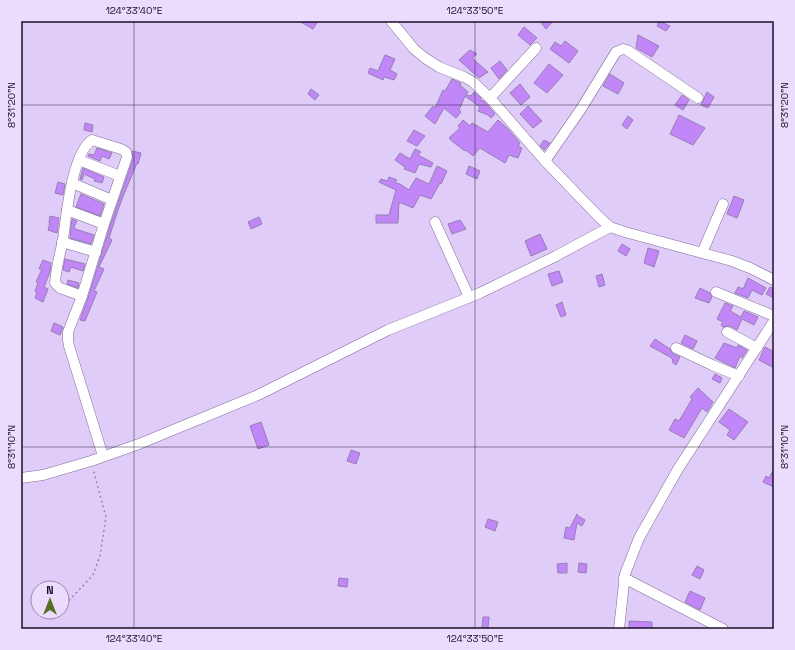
<svg xmlns="http://www.w3.org/2000/svg" width="795" height="650" viewBox="0 0 795 650" font-family="'Space Grotesk',sans-serif">
<style>
.building{fill:#c187f9;stroke:#967eb1}
.lines{fill:none;stroke-linecap:round;stroke-linejoin:round}
.minor-casing{stroke:#826a9b;stroke-width:11}
.path{stroke:#9686a9;stroke-width:1.5;stroke-dasharray:2 3;stroke-linecap:butt}
.minor{stroke:#fff;stroke-width:10}
.ticks{fill:none;stroke:#1a1023;stroke-width:1;stroke-opacity:0.45}
.neatline{fill:none;stroke:#1a1023;stroke-width:1.5}
.ticks-label{font-size:10px;text-anchor:middle;fill:#1a1023}
</style>
<rect width="100%" height="100%" fill="#e0ccf8"/>
<g class="building">
<polygon points="299,21 318,21 313,29"/>
<polygon points="540,21 553,21 546,29"/>
<polygon points="659,21 670,26 666,31 657,26"/>
<polygon points="524,27 537,38 530,45 518,35"/>
<polygon points="638,35 659,46 652,57 636,48"/>
<polygon points="565,41 578,51 569,63 550,49 555,42 561,46"/>
<polygon points="470,50 477,54 472,58 488,72 479,78 459,60"/>
<polygon points="385,55 395,59 390,70 397,74 394,80 384,77 383,80 368,73 370,68 378,71"/>
<polygon points="500,61 507,70 499,79 491,68"/>
<polygon points="549,64 563,75 547,93 534,83"/>
<polygon points="610,74 624,83 618,94 603,86"/>
<polygon points="452,79 461,83 460,85 468,92 466,95 471,96 474,92 481,98 480,100 484,101 495,114 491,118 488,115 478,111 480,107 465,96 459,110 461,112 456,118 444,108 435,124 425,116 433,106 435,108 443,90 445,91"/>
<polygon points="520,84 530,97 521,105 510,93"/>
<polygon points="311,89 319,95 315,100 308,94"/>
<polygon points="707,92 714,97 708,108 701,105"/>
<polygon points="682,95 689,100 683,110 675,105"/>
<polygon points="528,106 542,121 533,128 520,114"/>
<polygon points="679,115 705,128 693,145 670,134"/>
<polygon points="628,116 633,120 627,129 622,125"/>
<polygon points="463,120 470,126 472,123 488,132 498,120 507,128 520,143 518,146 522,148 518,158 509,155 505,163 480,148 473,156 466,150 465,151 453,142 449,138 460,128 458,126"/>
<polygon points="85,123 93,125 92,132 84,130"/>
<polygon points="414,130 425,136 417,146 407,141"/>
<polygon points="544,140 550,143 544,150 540,146"/>
<polygon points="97,148 112,153 109,159 102,156 100,161 88,156 89,154 94,155"/>
<polygon points="415,149 421,152 418,155 433,163 431,167 419,164 415,173 404,169 405,167 395,160 400,153 410,159"/>
<polygon points="132,151 141,153 138,164 137,163 124,194 118,210 109,238 112,240 99,267 104,269 94,291 97,292 85,321 80,320 88,298 110,226 133,159"/>
<polygon points="437,166 447,171 441,184 440,183 431,199 420,195 413,208 399,202 398,223 376,223 376,215 389,215 396,190 379,182 381,179 387,181 389,177 397,180 395,183 400,184 409,190 416,178 429,184"/>
<polygon points="469,166 480,171 477,179 466,174"/>
<polygon points="83,168 104,177 102,183 94,181 95,179 84,174 82,180 80,179"/>
<polygon points="58,182 65,184 63,195 55,193"/>
<polygon points="81,194 104,204 100,216 76,207"/>
<polygon points="734,196 744,200 737,218 727,214"/>
<polygon points="50,216 59,218 57,233 48,230 50,223 49,223"/>
<polygon points="259,217 262,224 251,229 248,222"/>
<polygon points="72,219 77,221 74,227 75,229 94,235 91,244 70,238"/>
<polygon points="460,220 466,229 452,234 448,224"/>
<polygon points="540,234 547,249 531,256 525,241"/>
<polygon points="622,244 630,249 626,256 618,251"/>
<polygon points="648,248 659,251 654,267 644,263"/>
<polygon points="65,259 85,264 83,271 71,267 69,272 63,270"/>
<polygon points="43,260 51,263 50,272 44,287 48,289 43,302 35,298 37,292 35,291 38,283 36,282 42,269 39,269"/>
<polygon points="559,271 563,282 552,286 548,274"/>
<polygon points="602,274 605,285 599,287 596,276"/>
<polygon points="748,278 766,288 762,295 752,290 748,298 735,293 738,287 743,289"/>
<polygon points="68,280 79,283 78,288 67,284"/>
<polygon points="770,287 774,289 774,298 766,294"/>
<polygon points="700,288 710,293 712,297 709,303 695,298"/>
<polygon points="562,302 566,315 561,317 556,305"/>
<polygon points="725,303 733,306 730,311 741,317 744,311 758,317 754,325 742,319 737,330 730,326 723,327 721,325 723,322 717,319"/>
<polygon points="54,323 63,327 60,335 51,331"/>
<polygon points="685,335 697,341 693,349 681,343"/>
<polygon points="655,339 670,349 673,354 680,357 676,365 672,362 673,360 670,357 650,346"/>
<polygon points="724,343 737,348 738,345 747,350 742,358 740,356 735,368 715,358"/>
<polygon points="765,347 774,352 774,368 759,360"/>
<polygon points="715,374 722,378 720,383 712,379"/>
<polygon points="698,388 713,402 707,412 702,408 684,438 669,430 675,419 679,421 692,399 690,397"/>
<polygon points="729,409 748,422 734,440 727,435 730,430 719,422"/>
<polygon points="261,422 269,445 258,449 250,426"/>
<polygon points="351,450 360,453 356,464 347,461"/>
<polygon points="774,469 774,487 763,482 766,476 769,478"/>
<polygon points="577,514 578,516 585,520 582,526 577,523 574,540 564,538 566,527 570,528"/>
<polygon points="488,519 498,522 495,531 485,527"/>
<polygon points="567,563 567,573 558,573 557,564"/>
<polygon points="579,563 587,564 586,573 578,572"/>
<polygon points="697,566 704,570 700,579 692,575"/>
<polygon points="339,578 348,579 347,587 338,586"/>
<polygon points="690,591 705,598 700,610 685,602"/>
<polygon points="483,617 489,617 488,628 482,627"/>
<polygon points="629,621 652,622 652,629 629,629"/>
</g>
<g class="lines">
<g class="minor-casing">
<g id="minor">
<polyline points="391,21 414,49 425,58 439,67 464,77 473,82 490,98 545,161 598,216 610,227 625,232 732,261 750,268 774,280"/>
<polyline points="490,98 536,48"/>
<polyline points="79,160 120,176"/>
<polyline points="545,161 581,109 616,52 623,49 627,50 698,98"/>
<polyline points="72,183 112,200"/>
<polyline points="67,210 104,224"/>
<polyline points="435,222 469,297"/>
<polyline points="62,242 96,252"/>
<polyline points="702,253 723,204"/>
<polyline points="716,292 774,316"/>
<path d="M82,296L60,288L55,283C56,268 60,254 63,240C66,217 72,153 92,140L121,149L126,152L127,157L104,224L82,296L68,332V340L69,346L103,456"/>
<polyline points="727,332 757,348"/>
<polyline points="676,348 712,365 739,376"/>
<polyline points="21,478 43,475 91,461 139,444 258,395 388,330 480,293 556,256 610,227"/>
<polyline points="624,578 723,629"/>
<polyline points="619,629 625,574 639,538 678,469 774,321"/>
</g>
</g>
<polyline class="path" points="62,608 93,575 100,556 106,517 93,469"/>
<use href="#minor" class="minor"/>
</g>
<path class="ticks" d="M134,21V629M475,21V629M21,105H774M21,447H774"/>
<rect width="795" height="650" fill="none" stroke="#ebdbfd" stroke-width="44"/>
<g transform="translate(50 600)"><circle r="19" fill="#ebdbfd" stroke="#978aa6"/>
<path d="M0-3L7 15L0 10L-7 15Z" fill="#556f22"/>
<text y="-6" font-size="11" font-weight="bold" text-anchor="middle" fill="#1a1023">N</text>
</g>
<rect x="22" y="22" width="751" height="606" class="neatline"/>
<g class="ticks-label">
<text x="134" y="14">124°33'40"E</text>
<text x="475" y="14">124°33'50"E</text>
<text transform="translate(11 105) rotate(-90)" y="4">8°31'20"N</text>
<text transform="translate(784 105) rotate(-90)" y="4">8°31'20"N</text>
<text transform="translate(11 447) rotate(-90)" y="4">8°31'10"N</text>
<text transform="translate(784 447) rotate(-90)" y="4">8°31'10"N</text>
<text x="134" y="642">124°33'40"E</text>
<text x="475" y="642">124°33'50"E</text>
</g>
</svg>
